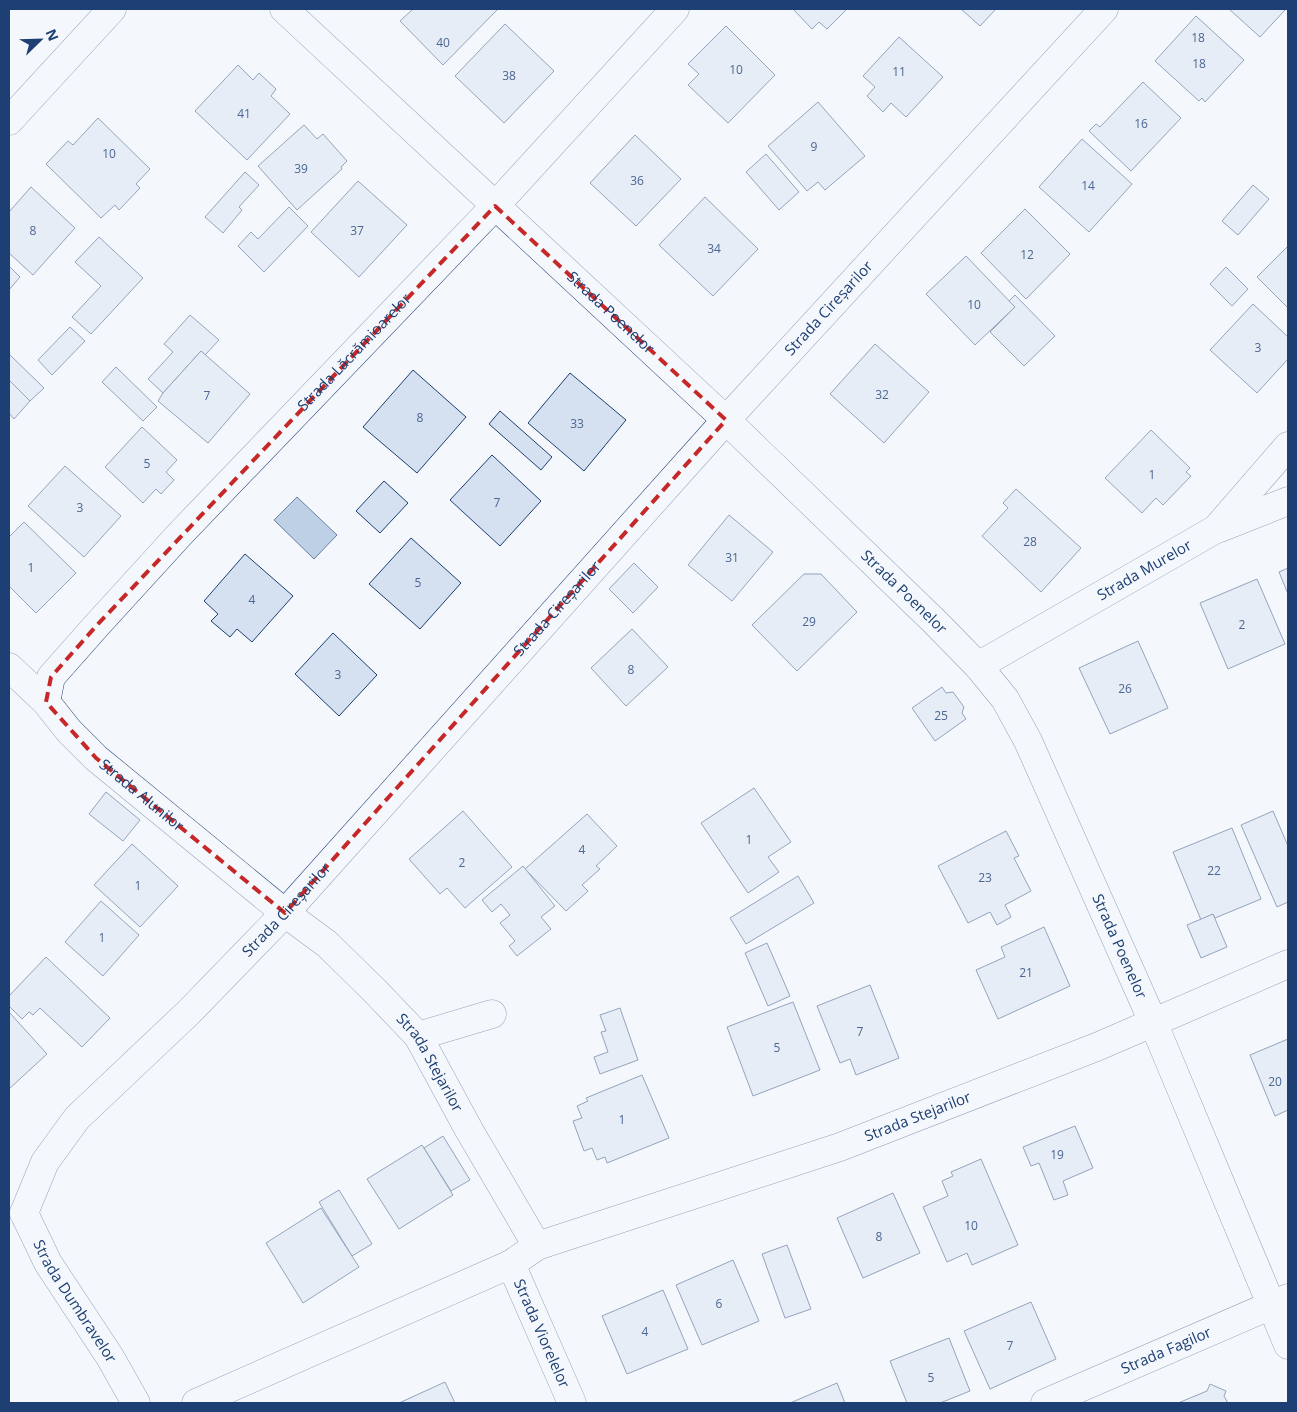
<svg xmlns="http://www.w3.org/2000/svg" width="1297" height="1412" viewBox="0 0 1297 1412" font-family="'Open Sans',sans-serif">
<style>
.water{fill:#bed0e5;stroke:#687fa3}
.building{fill:#d5e0f0;stroke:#1d3f73}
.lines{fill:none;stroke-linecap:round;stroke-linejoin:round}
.minor-casing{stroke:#1d3f73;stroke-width:29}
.minor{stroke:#f4f7fb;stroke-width:28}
.marked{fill:none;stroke:#c62828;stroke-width:4;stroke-dasharray:10 6;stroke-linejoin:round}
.labels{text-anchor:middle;stroke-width:4;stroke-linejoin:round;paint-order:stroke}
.number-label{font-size:12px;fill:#4b6792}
.street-label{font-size:15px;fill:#1d3f73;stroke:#f4f7fb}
</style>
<rect width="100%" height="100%" fill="#f4f7fb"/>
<polygon class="water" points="297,497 337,535 314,559 274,520"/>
<g class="building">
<polygon points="413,9 496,9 497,10 443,65 400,21"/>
<polygon points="793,9 847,9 827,29 819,22 812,29"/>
<polygon points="961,9 996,9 980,26"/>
<polygon points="1229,9 1286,9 1260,37"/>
<polygon points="1196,16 1244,60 1205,102 1202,98 1199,101 1155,61"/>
<polygon points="505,24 554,71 504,123 455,76"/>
<polygon points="726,26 775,75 728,123 688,85 699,74 688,64"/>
<polygon points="899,37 943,77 906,117 891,103 883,112 867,96 875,87 863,76"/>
<polygon points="238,65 253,80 259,73 276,89 271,96 290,114 247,160 195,111"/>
<polygon points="1143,82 1181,118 1131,171 1089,131 1096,124 1100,127"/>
<polygon points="818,102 865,156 825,190 818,182 807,191 768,146"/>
<polygon points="98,118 150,169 136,184 140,188 119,210 115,205 101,218 46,164 68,141 73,145"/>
<polygon points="304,125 317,139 323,134 347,161 341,167 342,169 297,210 258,166"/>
<polygon points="635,135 681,179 636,226 590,183"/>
<polygon points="1082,139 1132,184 1089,232 1039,187"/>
<polygon points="766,154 799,192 779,210 746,172"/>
<polygon points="245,172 259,185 239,207 242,210 223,233 205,217"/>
<polygon points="358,181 407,225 359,277 311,232"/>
<polygon points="1253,185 1269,199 1238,235 1222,221"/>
<polygon points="31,187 75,228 33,275 9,253 9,212"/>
<polygon points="705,197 758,249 713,296 659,245"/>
<polygon points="289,207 308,226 264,272 238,246 251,232 258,239"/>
<polygon points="1025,209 1070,254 1026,299 981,253"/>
<polygon points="99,237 143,278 91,334 72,317 101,286 75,262"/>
<polygon points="1288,246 1288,308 1257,277"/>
<polygon points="966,256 1015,307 975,345 926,294"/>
<polygon points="9,266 20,277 9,290"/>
<polygon points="1226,267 1248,289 1232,306 1210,284"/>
<polygon points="1015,295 1055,336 1024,366 990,332 1015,307 1009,301"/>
<polygon points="1253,304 1288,337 1288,359 1257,393 1210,350"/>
<polygon points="190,315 219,340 205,355 201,351 163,393 148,379 173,352 164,344"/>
<polygon points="70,327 85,341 52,375 38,360"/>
<polygon points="875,344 929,392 884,443 830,394"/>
<polygon points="201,351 250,394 208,443 158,401 163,393"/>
<polygon points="9,354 44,388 30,401 9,380"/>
<polygon points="116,367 157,407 143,421 102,382"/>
<polygon points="413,370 466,417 417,473 363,427"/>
<polygon points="570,373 626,420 584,471 528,423"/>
<polygon points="9,380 30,401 14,419 9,413"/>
<polygon points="500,411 552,457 541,470 489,424"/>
<polygon points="142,427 177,460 166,472 174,480 161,494 156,489 143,503 105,467"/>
<polygon points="1151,430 1190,468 1186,472 1191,476 1163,505 1156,498 1142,513 1105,478"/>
<polygon points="492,455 541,501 500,546 450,500"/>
<polygon points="65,466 121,516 84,557 28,506"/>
<polygon points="384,481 408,503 380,533 356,511"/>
<polygon points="1016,489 1081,548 1041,592 982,536 1008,508 1003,503"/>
<polygon points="729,515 773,552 732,601 688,565"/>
<polygon points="24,522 76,573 36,613 9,586 9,537"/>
<polygon points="411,538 461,583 420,629 369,584"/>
<polygon points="245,554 293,596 252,642 237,629 230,637 211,621 218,614 204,601"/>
<polygon points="634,563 658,587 633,613 609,589"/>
<polygon points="1288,568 1288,594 1279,572"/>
<polygon points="804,574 821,574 857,612 797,671 752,625"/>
<polygon points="1257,579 1285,644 1228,669 1200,603"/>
<polygon points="632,629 668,667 626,706 591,668"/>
<polygon points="333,633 377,675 339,716 295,674"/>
<polygon points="1138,641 1168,708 1110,734 1079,668"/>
<polygon points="942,687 946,693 953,692 964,707 962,713 966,719 935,741 912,708"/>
<polygon points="754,788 791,842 768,857 779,872 748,893 701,823"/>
<polygon points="106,792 140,820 123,841 89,814"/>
<polygon points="463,811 512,867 465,908 447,888 440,894 409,859"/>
<polygon points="1273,811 1288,846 1288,902 1277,907 1241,825"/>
<polygon points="587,814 617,846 596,866 600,869 582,885 588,891 566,911 525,869"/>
<polygon points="1232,828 1261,899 1215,918 1213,914 1201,920 1173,852"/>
<polygon points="1006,831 1019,856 1014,858 1031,891 1005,905 1011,917 997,925 990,912 968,923 938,866"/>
<polygon points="132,844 178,886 140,927 94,885"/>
<polygon points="523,866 555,906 541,917 551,929 517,956 509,946 515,941 500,923 510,915 501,904 492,912 482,900"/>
<polygon points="798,876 814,903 746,944 730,918"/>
<polygon points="101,901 139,935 103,976 65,942"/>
<polygon points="1213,914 1227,947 1201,958 1187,925"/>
<polygon points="1044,927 1070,986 998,1019 976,970 1005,957 1001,947"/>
<polygon points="767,943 790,996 768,1006 745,953"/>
<polygon points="46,957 110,1018 82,1047 40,1008 33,1015 29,1012 22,1019 9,1006 9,996"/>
<polygon points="870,985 899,1058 856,1075 850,1059 840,1063 817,1006"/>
<polygon points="793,1002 820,1070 753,1096 727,1027"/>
<polygon points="620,1008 638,1060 600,1074 594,1057 608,1052 601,1032 606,1031 600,1015"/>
<polygon points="9,1012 47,1054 9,1089"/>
<polygon points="1288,1039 1288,1110 1275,1116 1250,1055"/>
<polygon points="642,1075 669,1138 607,1163 605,1157 597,1160 592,1148 584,1151 573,1121 582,1118 577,1106 588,1101 586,1098"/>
<polygon points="1075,1126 1093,1168 1063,1181 1068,1195 1054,1200 1039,1163 1031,1166 1023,1147"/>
<polygon points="443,1136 470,1180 451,1191 424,1148"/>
<polygon points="422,1145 453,1195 399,1229 367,1179"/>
<polygon points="981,1159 1018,1245 972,1265 967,1253 947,1262 923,1207 948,1196 942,1181 953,1176 951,1172"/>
<polygon points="339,1190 372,1244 352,1256 319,1202"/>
<polygon points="893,1193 920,1253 863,1278 837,1218"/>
<polygon points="321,1208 359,1267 303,1303 266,1243"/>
<polygon points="787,1245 811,1309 785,1318 762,1254"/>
<polygon points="733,1260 759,1321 702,1345 676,1285"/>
<polygon points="663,1290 688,1349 627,1374 602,1316"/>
<polygon points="1031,1302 1056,1359 990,1389 964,1331"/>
<polygon points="949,1338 970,1391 940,1403 907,1403 890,1361"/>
<polygon points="445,1382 455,1403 399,1403"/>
<polygon points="837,1383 845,1403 790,1403"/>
<polygon points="1210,1384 1226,1391 1224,1396 1228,1403 1178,1403 1207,1391"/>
</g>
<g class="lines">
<g class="minor-casing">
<g id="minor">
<path id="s1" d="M284,9L726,420L936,623L978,666L1005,699L1028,741L1153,1022L1288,1345"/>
<polyline points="9,121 112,9"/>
<polyline points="1220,528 1288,501"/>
<path id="s2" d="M978,666L1216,529L1288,446"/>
<path id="s3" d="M9,667L46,702L69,731L96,758L285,913L327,944L374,990L418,1036L469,1130L537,1246"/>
<path id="s4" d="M46,702L51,677L97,625L181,533L495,206L675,9"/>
<polyline points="418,1036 492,1014"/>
<path id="s5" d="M24,1213L45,1162L77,1118L189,1012L285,913L726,420L1104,9"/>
<path id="s6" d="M24,1213L48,1263L110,1357L136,1403"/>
<path id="s7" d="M511,1264L572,1403"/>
<path id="s8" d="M196,1403L511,1264L537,1246L840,1147L1099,1046L1288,964"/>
<path id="s9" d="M1045,1403L1288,1298"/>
</g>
</g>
<use href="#minor" class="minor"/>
</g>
<path d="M0 0H1297V1412H0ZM495,206L726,420L285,913L96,758L46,702L51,677L97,625Z" fill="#f4f7fb" fill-opacity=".55" fill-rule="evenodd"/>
<path class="marked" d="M495,206L726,420L285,913L96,758L46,702L51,677L97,625Z"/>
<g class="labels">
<g class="number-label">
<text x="1198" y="42">18</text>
<text x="443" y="47">40</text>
<text x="1199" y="68">18</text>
<text x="736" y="74">10</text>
<text x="899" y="76">11</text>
<text x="509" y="80">38</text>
<text x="244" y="118">41</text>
<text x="1141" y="128">16</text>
<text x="814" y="151">9</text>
<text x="109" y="158">10</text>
<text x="301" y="173">39</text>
<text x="637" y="185">36</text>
<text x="1088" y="190">14</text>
<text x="33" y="235">8</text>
<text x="357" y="235">37</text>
<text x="714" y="253">34</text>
<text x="1027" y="259">12</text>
<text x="974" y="309">10</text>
<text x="1258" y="352">3</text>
<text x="882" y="399">32</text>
<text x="207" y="400">7</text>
<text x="420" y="422">8</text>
<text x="577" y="428">33</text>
<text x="147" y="468">5</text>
<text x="1152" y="479">1</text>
<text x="497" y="507">7</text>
<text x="80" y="512">3</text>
<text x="1030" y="546">28</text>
<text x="732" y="562">31</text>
<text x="31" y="572">1</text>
<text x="418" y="587">5</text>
<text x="252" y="604">4</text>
<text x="809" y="626">29</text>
<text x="1242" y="629">2</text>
<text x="631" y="674">8</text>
<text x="338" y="679">3</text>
<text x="1125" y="693">26</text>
<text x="941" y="720">25</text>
<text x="749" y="844">1</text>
<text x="582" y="854">4</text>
<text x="462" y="867">2</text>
<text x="1214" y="875">22</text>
<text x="985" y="882">23</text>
<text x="138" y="890">1</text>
<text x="102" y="942">1</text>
<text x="1026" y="977">21</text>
<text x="860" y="1036">7</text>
<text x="777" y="1052">5</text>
<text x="1275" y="1086">20</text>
<text x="622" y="1124">1</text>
<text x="1057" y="1159">19</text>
<text x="971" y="1230">10</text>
<text x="879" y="1241">8</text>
<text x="719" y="1308">6</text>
<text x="645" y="1336">4</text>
<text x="1010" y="1350">7</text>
<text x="931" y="1382">5</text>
</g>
<g class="street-label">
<text dy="5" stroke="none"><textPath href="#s5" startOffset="1215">Strada Cireșarilor</textPath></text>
<text dy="5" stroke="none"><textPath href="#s1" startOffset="446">Strada Poenelor</textPath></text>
<text dy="5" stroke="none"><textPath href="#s4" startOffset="470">Strada Lăcrămioarelor</textPath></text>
<text dy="5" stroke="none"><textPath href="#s2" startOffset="192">Strada Murelor</textPath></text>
<text dy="5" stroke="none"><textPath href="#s1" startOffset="851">Strada Poenelor</textPath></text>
<text dy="5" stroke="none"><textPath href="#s5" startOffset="810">Strada Cireșarilor</textPath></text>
<text dy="5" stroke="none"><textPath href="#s3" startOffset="185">Strada Alunilor</textPath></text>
<text dy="5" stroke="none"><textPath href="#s5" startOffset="405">Strada Cireșarilor</textPath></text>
<text dy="5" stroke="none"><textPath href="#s1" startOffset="1271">Strada Poenelor</textPath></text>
<text dy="5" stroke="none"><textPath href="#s3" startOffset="581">Strada Stejarilor</textPath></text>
<text dy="5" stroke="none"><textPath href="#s8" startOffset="778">Strada Stejarilor</textPath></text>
<text dy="5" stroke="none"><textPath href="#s6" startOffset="102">Strada Dumbravelor</textPath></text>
<text dy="5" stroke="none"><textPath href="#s7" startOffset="76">Strada Viorelelor</textPath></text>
<text dy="5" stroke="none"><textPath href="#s9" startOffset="132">Strada Fagilor</textPath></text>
</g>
</g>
<rect width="1297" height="1412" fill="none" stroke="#1d3f73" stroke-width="20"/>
<g transform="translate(40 40) rotate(67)" stroke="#f4f7fb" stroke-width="4" paint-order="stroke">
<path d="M0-4L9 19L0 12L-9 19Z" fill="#1d3f73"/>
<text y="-8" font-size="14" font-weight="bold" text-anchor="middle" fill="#1d3f73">N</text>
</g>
</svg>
